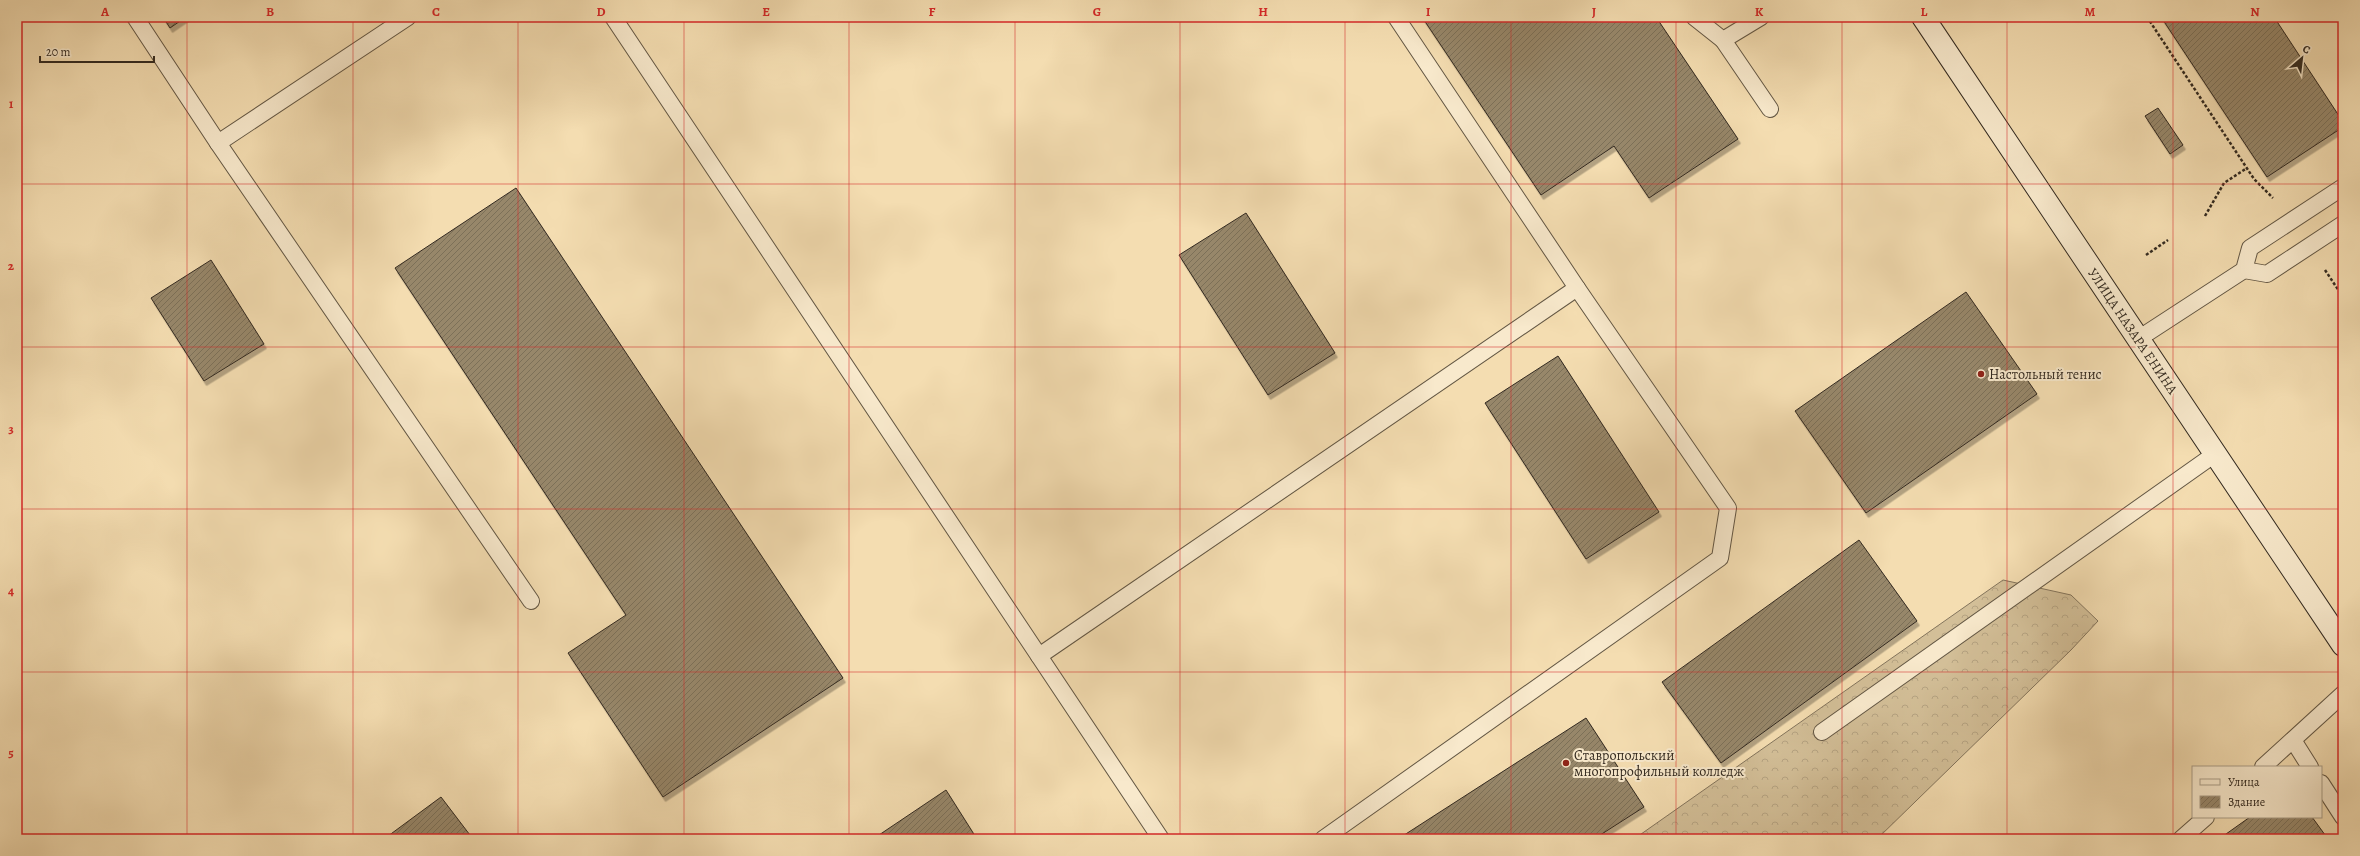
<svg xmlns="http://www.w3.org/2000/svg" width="2360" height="856" viewBox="0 0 2360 856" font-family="Alegreya,serif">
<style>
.forest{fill:url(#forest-crowns);stroke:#83745c}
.building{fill:url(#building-hatch);stroke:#332a20;filter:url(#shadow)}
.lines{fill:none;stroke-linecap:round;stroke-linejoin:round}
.service-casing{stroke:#635744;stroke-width:18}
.secondary-casing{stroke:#332a20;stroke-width:24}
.path{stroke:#332a20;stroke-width:2.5;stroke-dasharray:3 2;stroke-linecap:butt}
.service{stroke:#f8e9cc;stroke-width:16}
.secondary{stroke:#f8e9cc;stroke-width:22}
.grid{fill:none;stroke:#d62828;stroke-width:1;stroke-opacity:0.55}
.poi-dot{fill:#8f2418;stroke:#f8e9cc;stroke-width:1.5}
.labels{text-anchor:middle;stroke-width:4;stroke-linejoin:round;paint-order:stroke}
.street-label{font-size:14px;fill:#332a20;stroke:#f8e9cc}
.poi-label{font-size:14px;fill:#332a20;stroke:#f8e9cc;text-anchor:start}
.neatline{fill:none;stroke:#d62828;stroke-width:1.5}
.grid-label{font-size:13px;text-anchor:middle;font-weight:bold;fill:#d62828}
</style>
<defs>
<pattern id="forest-crowns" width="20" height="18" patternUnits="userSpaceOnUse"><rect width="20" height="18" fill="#d3bf98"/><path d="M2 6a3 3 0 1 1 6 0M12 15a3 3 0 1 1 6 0" fill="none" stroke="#b6a483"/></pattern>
<pattern id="building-hatch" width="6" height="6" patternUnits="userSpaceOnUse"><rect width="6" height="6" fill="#97876b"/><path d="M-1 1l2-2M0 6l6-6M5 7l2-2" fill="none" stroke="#7c6f58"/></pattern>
<filter id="shadow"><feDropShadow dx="2.5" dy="4.5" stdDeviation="0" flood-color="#0004"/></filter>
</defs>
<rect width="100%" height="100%" fill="#f4ddb1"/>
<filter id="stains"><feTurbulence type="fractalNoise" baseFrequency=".005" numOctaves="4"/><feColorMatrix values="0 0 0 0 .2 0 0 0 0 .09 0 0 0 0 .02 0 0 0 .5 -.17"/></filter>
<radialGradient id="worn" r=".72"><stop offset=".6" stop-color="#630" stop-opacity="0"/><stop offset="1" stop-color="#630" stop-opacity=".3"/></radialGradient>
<polygon class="forest" points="2003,580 2071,595 2098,621 2071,650 1877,839 1634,839"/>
<g class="building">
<polygon points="163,17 186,17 170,28"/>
<polygon points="1422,17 1656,17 1738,139 1649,198 1614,146 1541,195"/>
<polygon points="2161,17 2274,17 2343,122 2343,127 2267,177"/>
<polygon points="2158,108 2183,145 2170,154 2145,116"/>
<polygon points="516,188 843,678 663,797 568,653 626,615 395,268"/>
<polygon points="1246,213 1335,353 1268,395 1179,255"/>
<polygon points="211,260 264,344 204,381 151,298"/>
<polygon points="1966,292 2037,394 1866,513 1795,411"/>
<polygon points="1558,356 1659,512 1586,559 1485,403"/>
<polygon points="1859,540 1917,621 1721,763 1662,682"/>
<polygon points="1586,718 1644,807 1594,839 1398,839"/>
<polygon points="946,790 977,839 873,839"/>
<polygon points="441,797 473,839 384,839"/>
<polygon points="2250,817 2312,817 2328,839 2219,839"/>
</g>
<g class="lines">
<g class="service-casing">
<g id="service">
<polyline points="135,17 218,143 531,601"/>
<polyline points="613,17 1161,839"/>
<polyline points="1694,17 1723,40 1761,17"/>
<polyline points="1723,40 1770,109"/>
<polyline points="218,143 408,17"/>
<polyline points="2244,270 2267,274 2343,224"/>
<polyline points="2138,339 2244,270 2250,248 2343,187"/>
<polyline points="1039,656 1577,288"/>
<polyline points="1822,732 2215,454"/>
<polyline points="2293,740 2310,767"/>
<polyline points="2263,767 2343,694"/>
<polyline points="2321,783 2343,817"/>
<polyline points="1323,839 1720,558 1728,508 1577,288 1396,17"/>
<polyline points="2181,839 2206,817"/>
</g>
</g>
<g class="secondary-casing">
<polyline id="secondary" points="1923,17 2343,645"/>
</g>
<g class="path">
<polyline points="2147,17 2254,179 2273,198"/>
<polyline points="2205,216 2224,183 2247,168"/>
<polyline points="2146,255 2168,240"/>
<polyline points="2325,270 2343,297"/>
</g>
<use href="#service" class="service"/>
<use href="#secondary" class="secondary"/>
</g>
<path class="grid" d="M187,17V839M353,17V839M518,17V839M684,17V839M849,17V839M1015,17V839M1180,17V839M1345,17V839M1511,17V839M1676,17V839M1842,17V839M2007,17V839M2173,17V839M17,184H2343M17,347H2343M17,509H2343M17,672H2343"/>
<g class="poi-dot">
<circle cx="1981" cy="374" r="4"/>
<circle cx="1566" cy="763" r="4"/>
</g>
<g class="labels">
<g class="street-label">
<text transform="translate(2133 331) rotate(56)" y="5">УЛИЦА НАЗАРА ЕНИНА</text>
</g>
<g class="poi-label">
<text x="1989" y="379">Настольный тенис</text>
<text x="1574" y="760">Ставропольский<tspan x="1574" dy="16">многопрофильный колледж</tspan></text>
</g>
</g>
<rect width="2360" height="856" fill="none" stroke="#f4ddb1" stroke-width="44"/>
<rect x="2192" y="766" width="130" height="52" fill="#f8e9cc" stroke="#a99d87"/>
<rect x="2200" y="779" width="20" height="6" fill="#f8e9cc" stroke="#a99d87"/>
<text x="2228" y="786" font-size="12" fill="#332a20">Улица</text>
<rect x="2200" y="796" width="20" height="12" fill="url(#building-hatch)" stroke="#a99d87"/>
<text x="2228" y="806" font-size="12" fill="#332a20">Здание</text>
<g transform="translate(2302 58) rotate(28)" stroke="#f8e9cc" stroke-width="3" paint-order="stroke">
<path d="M0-3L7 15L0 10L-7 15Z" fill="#332a20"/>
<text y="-6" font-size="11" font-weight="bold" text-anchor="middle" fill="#332a20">С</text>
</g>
<path d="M40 56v6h114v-6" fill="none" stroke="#332a20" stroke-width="2"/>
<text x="46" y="56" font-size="12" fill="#332a20" stroke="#f8e9cc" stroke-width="3" paint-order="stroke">20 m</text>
<rect x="22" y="22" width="2316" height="812" class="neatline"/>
<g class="grid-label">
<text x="105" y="16">A</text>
<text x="270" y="16">B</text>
<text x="436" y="16">C</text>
<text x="601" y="16">D</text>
<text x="766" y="16">E</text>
<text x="932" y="16">F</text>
<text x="1097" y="16">G</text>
<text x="1263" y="16">H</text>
<text x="1428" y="16">I</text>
<text x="1594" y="16">J</text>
<text x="1759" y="16">K</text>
<text x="1924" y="16">L</text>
<text x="2090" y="16">M</text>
<text x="2255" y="16">N</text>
<text x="11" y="108">1</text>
<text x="11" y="270">2</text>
<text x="11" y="433">3</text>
<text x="11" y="595">4</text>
<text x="11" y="757">5</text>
</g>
<rect width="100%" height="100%" filter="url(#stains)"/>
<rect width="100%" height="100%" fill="url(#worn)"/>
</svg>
